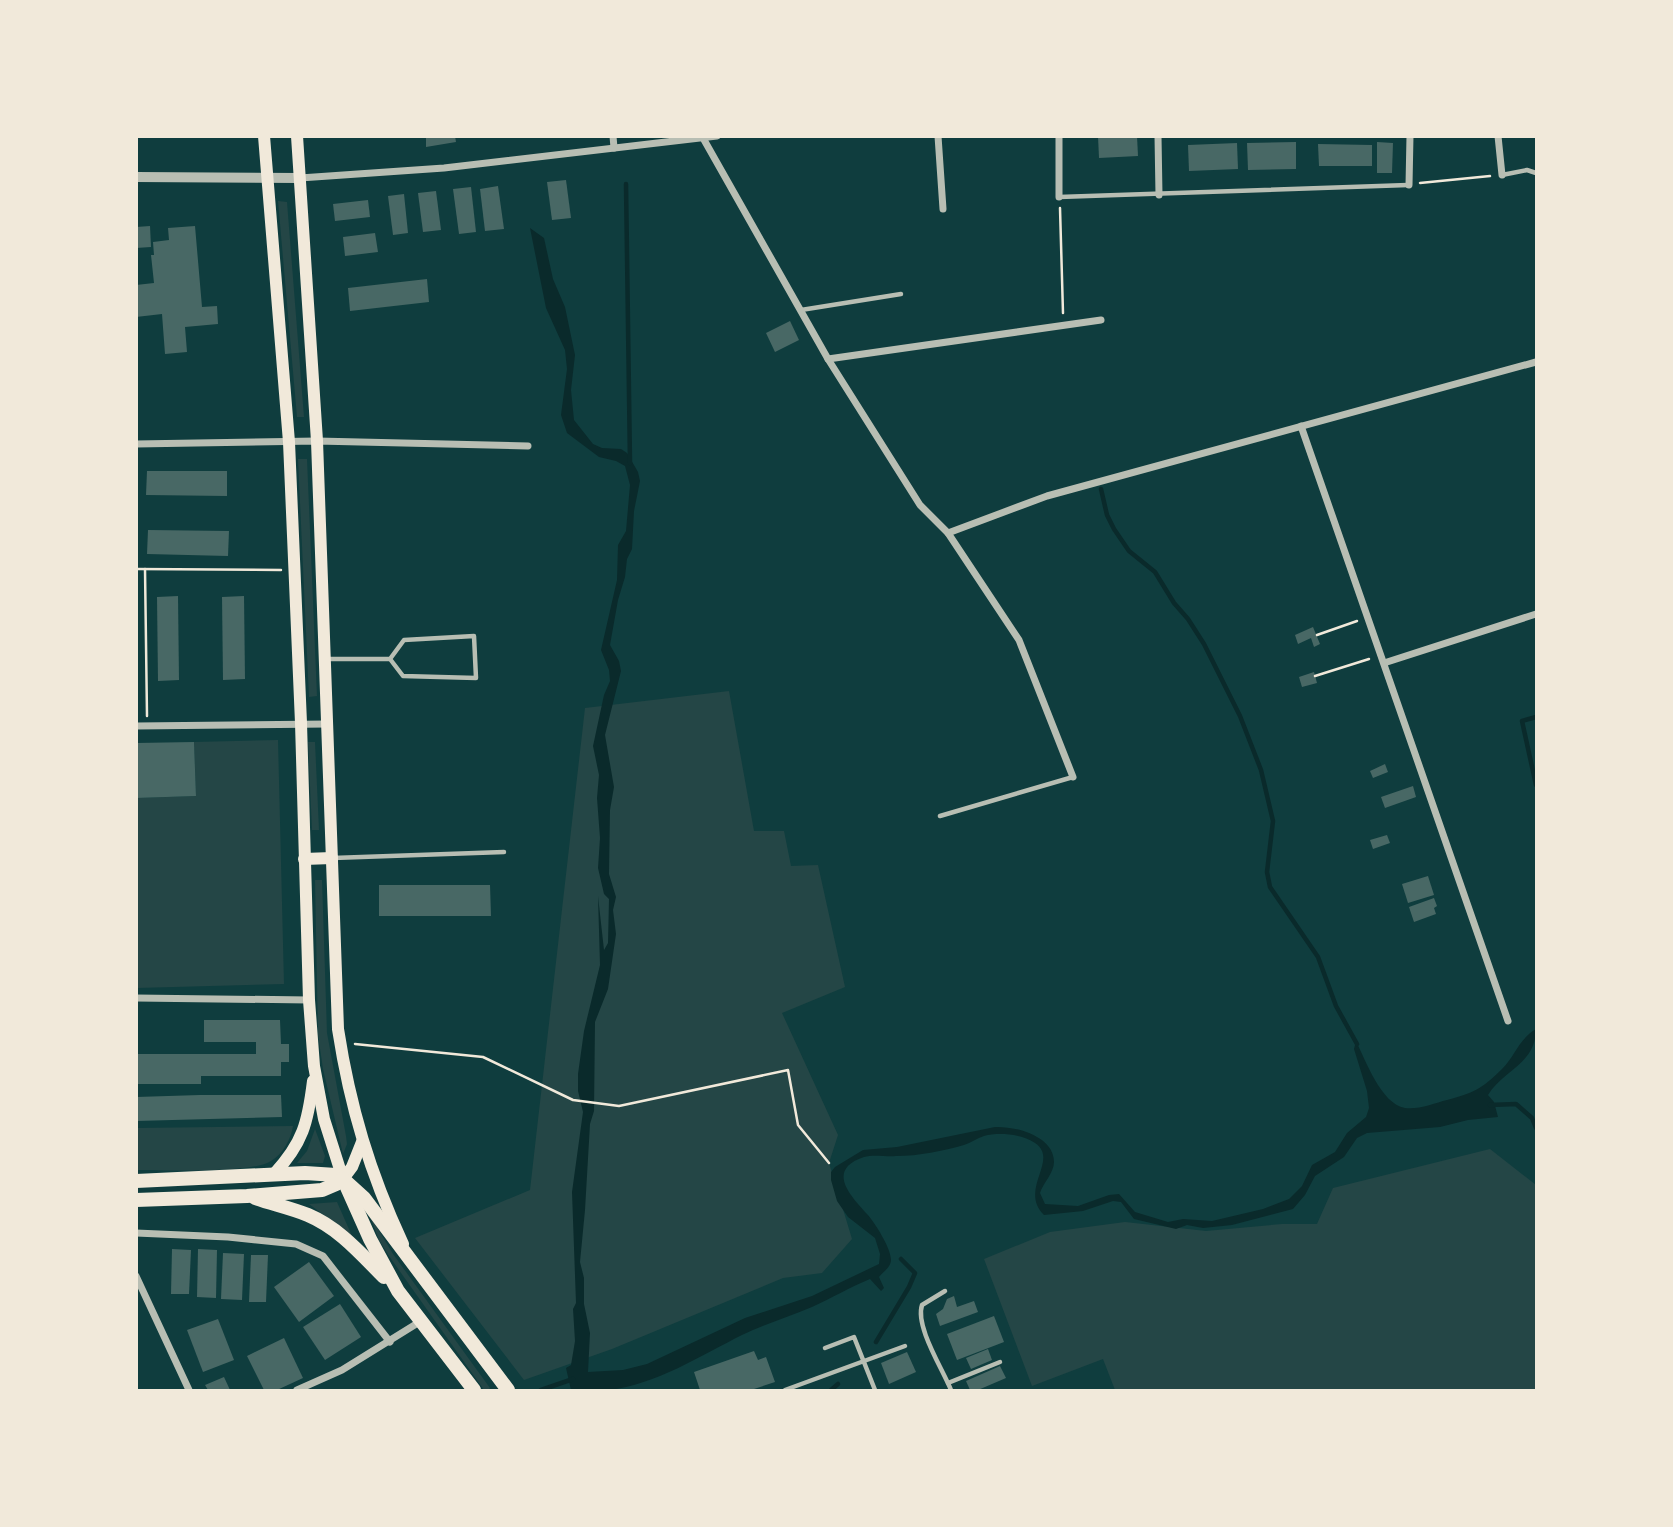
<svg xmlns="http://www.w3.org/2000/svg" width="1673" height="1527" viewBox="0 0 1673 1527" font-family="'Work Sans',sans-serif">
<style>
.green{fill:#244646}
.water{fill:#0a2a2b}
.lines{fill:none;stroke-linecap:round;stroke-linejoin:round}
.stream{stroke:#0a2a2b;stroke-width:4.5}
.building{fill:#486865}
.path{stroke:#f1e9da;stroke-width:2.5}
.service{stroke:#b8beb3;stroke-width:4.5}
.minor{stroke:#b8beb3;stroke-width:7}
.tertiary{stroke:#b8beb3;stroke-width:10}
.secondary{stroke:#f1e9da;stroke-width:12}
.primary{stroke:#f1e9da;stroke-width:14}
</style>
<rect width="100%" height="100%" fill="#0f3d3e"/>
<g class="green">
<polygon points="278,201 287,202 304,417 297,417"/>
<polygon points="298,459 307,459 317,696 309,697"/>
<polygon points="729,691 754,831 784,831 791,866 818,865 845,987 782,1013 838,1135 829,1163 852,1239 822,1273 783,1278 612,1349 524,1380 415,1238 530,1190 585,708"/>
<polygon points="278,740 284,984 137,988 136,798 196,796 194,742"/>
<polygon points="308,742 315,742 319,830 312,830"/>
<polygon points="315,880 322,880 327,1033 346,1136 347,1144 343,1154 323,1069 318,1035"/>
<path d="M293,1126C291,1139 283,1154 271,1161C250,1174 165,1170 137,1170V1128Z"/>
<polygon points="315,1129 325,1156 323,1163 297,1163 307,1151"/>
<polygon points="1490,1149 1536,1185 1536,1390 1115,1390 1103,1359 1032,1386 984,1259 1050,1232 1125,1222 1206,1231 1282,1224 1317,1224 1333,1188"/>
<polygon points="337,1202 352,1236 309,1204"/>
<polygon points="369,1214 393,1254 490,1388 488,1390 484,1390 389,1256 379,1240"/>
</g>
<path class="water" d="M530,228L544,238L553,279L565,307L575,355L571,390L574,420L593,444L602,448L621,449L627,453L638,472L640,481L634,511L632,549L627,559L625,577L618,600L610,645L619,661L621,671L605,735L614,787L610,810L609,874L616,897L613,910L616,934L608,989L595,1022L594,1111L590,1124L585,1210L580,1262L584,1278V1304L590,1333L588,1372L623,1370L647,1364L745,1318L812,1296L879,1264L880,1254L875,1238L848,1217L837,1201L831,1180V1172L835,1167L863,1150L897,1147L995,1127C1015,1126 1054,1136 1054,1162C1054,1173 1043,1183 1040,1193L1045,1204L1078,1206L1109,1195L1119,1194L1135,1212L1168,1222L1183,1219L1212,1221L1263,1209L1289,1199L1302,1186L1312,1165L1335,1152L1347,1133L1366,1117L1369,1108L1367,1091L1354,1049L1356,1041C1365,1059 1381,1104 1405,1108C1418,1110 1435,1103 1447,1100C1473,1093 1482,1089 1502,1069C1516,1055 1518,1040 1536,1029C1536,1064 1503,1070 1488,1095L1494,1102L1498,1117L1468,1120L1440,1127L1367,1133L1357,1138L1344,1157L1315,1176L1305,1195L1293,1209L1232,1225L1203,1228L1187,1225L1176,1229L1134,1219L1121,1202L1113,1201L1083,1211L1044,1215C1018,1189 1060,1160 1035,1143C1022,1134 999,1132 984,1136C977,1138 971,1143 964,1145C943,1151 919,1156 896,1156C886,1157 874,1154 864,1157C825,1170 851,1196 867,1214C875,1223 891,1248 891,1260C891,1267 883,1272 879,1277L884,1288L881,1291L870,1279C850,1287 832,1298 812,1307C789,1317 765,1324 742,1335C702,1355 655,1385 609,1390C597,1392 583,1390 571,1390L566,1368L571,1365L575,1341L573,1309L576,1303L572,1192L583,1112L578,1091V1074L584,1031L600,965L598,896L604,950L608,943L609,899L604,894L598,868L600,838L597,798L599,775L593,746L604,695L610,681L609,670L601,650L617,580L618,545L626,531L630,485L625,466L616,461L599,457L567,433L561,415L567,369L565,350L546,308Z"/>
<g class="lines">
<g class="stream">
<polyline points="626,184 630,463"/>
<polyline points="1101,489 1107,515 1114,529 1129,551 1155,572 1174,603 1188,619 1204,644 1240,716 1261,770 1273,821 1267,872 1270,887 1318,957 1336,1006 1357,1044"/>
<polyline points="1536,717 1522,721 1536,785"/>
<polyline points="1490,1105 1516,1104 1532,1118 1536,1128"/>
<polyline points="876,1342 909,1287 915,1273 901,1259"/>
<polyline points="541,1390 573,1379"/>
<polyline points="831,1390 838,1384"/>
</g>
</g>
<g class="building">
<polygon points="426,136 455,136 456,142 426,147"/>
<polygon points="1098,136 1137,136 1138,156 1099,158"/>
<polygon points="1296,142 1296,169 1248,170 1247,143"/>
<polygon points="1377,142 1393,143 1392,173 1377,173"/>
<polygon points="1237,143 1238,169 1189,171 1188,145"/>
<polygon points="1318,144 1372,145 1372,166 1319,166"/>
<polygon points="566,180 571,218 552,220 547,182"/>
<polygon points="498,186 504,229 485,231 480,189"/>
<polygon points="471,187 476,232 459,234 453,189"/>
<polygon points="436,191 441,230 423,232 418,193"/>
<polygon points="404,194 408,233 393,235 388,196"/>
<polygon points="368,200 370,217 335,221 333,204"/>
<polygon points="150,226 151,247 136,248 136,227"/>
<polygon points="195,226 202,307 217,306 218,324 185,327 187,352 165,354 162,314 136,317 136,285 154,283 151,255 154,255 153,242 169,240 168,228"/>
<polygon points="375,233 378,252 345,256 343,237"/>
<polygon points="427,279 429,302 350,311 348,288"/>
<polygon points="790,321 799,340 775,352 766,333"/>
<polygon points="147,471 227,471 227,496 146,495"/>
<polygon points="148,530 229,531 228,556 147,554"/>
<polygon points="178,596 179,680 158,681 157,597"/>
<polygon points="244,596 245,679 223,680 222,597"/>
<polygon points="1313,627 1320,644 1314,647 1311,638 1298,644 1295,635"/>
<polygon points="1314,672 1317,683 1302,687 1299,677"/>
<polygon points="194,742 196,796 136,798 136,743"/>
<polygon points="1385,764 1388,772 1373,778 1370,771"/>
<polygon points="1413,786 1416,797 1385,808 1381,797"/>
<polygon points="1387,835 1390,843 1373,849 1370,840"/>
<polygon points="1428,876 1434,895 1408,903 1402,884"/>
<polygon points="379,885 490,885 491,916 379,916"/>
<polygon points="1434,898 1437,906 1434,908 1436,914 1414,922 1409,907"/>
<polygon points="204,1020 280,1020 281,1044 289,1044 289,1062 281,1062 281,1076 201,1076 201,1084 136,1084 136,1054 256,1054 256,1042 204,1042"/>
<polygon points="200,1095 281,1095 282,1117 136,1121 136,1097"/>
<polygon points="172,1249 191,1250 189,1294 171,1294"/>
<polygon points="198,1249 217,1250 216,1298 197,1297"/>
<polygon points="223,1253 244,1254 242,1300 221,1299"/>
<polygon points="251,1255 268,1255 266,1302 249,1302"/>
<polygon points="309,1262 334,1296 299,1322 274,1287"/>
<polygon points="954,1296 957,1307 974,1301 978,1312 940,1326 936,1314 943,1309 947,1299"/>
<polygon points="340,1304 361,1337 325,1360 303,1327"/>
<polygon points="994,1316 1004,1342 957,1360 947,1334"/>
<polygon points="218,1319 234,1360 203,1372 187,1330"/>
<polygon points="284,1338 303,1378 277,1390 264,1390 247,1356"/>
<polygon points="988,1349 992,1360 971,1369 966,1358"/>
<polygon points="754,1351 758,1360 766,1357 775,1382 751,1390 700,1390 694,1372"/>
<polygon points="907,1352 916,1372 889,1384 881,1363"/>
<polygon points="1000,1366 1006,1378 978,1390 970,1390 966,1381"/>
<polygon points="224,1377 230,1390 208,1390 205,1385"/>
</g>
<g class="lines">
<g class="path">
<polyline points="1420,183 1490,176"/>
<polyline points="1060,208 1063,313"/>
<polyline points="136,569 281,570"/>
<polyline points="145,569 147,716"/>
<polyline points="1317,635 1357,621"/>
<polyline points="1315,676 1369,659"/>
<polyline points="355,1044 483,1057 573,1100 619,1106 788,1070 798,1125 829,1163"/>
</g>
<g class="service">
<polyline points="1502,175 1527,170 1536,173"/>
<polyline points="1059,197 1408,185"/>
<polyline points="801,310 901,294"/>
<polyline points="326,659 390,659 403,676 476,678 474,636 404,640 390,659"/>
<polyline points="940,816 1073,777"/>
<polyline points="333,858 504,852"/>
<path d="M945,1291L922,1305C915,1326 942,1368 951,1390"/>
<polyline points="825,1348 854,1337 875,1390"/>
<polyline points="948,1383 1000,1362"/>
<polyline points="785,1390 905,1346"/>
</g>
<g class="minor">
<polyline points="613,136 614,148"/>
<polyline points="938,136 943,209"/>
<polyline points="1059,136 1059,197"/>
<polyline points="1158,136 1159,195"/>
<polyline points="1498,136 1502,175"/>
<polyline points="703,138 828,359 920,505 948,533 1019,640 1073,777"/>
<polyline points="300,178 444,168 717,136"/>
<polyline points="1409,185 1410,136"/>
<polyline points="828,359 1101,320"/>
<polyline points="1301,426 1508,1021"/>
<polyline points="136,444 317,441 528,446"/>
<polyline points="948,533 1047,496 1536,362"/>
<polyline points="1384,663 1536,614"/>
<polyline points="136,726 328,724"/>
<polyline points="136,998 309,1000"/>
<polyline points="136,1233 228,1237 296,1244 323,1256 390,1342"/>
<polyline points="136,1276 189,1390"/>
<polyline points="297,1390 342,1370 421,1321"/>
</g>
<polyline class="tertiary" points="136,177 300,178"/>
<g class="secondary">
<polyline points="264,136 289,442 301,723 309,1000 314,1066 324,1119 343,1179"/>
<path d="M297,136L317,441L338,1029C350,1107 370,1173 403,1244"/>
<polyline points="304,859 332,858"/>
<path d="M274,1174C303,1143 308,1122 313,1081"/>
<polyline points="343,1179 352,1167 362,1142"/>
</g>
<g class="primary">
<polyline points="136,1181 305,1173 336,1175 343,1179 364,1198 508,1390"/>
<polyline points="345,1183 370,1239 398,1291 474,1390"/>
<path d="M255,1198C272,1204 291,1208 308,1215C339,1228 361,1254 384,1277"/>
<polyline points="136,1200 247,1196 322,1190 336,1184 343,1179"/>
</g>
</g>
<rect width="1673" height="1527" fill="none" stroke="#f1e9da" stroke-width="276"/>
</svg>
